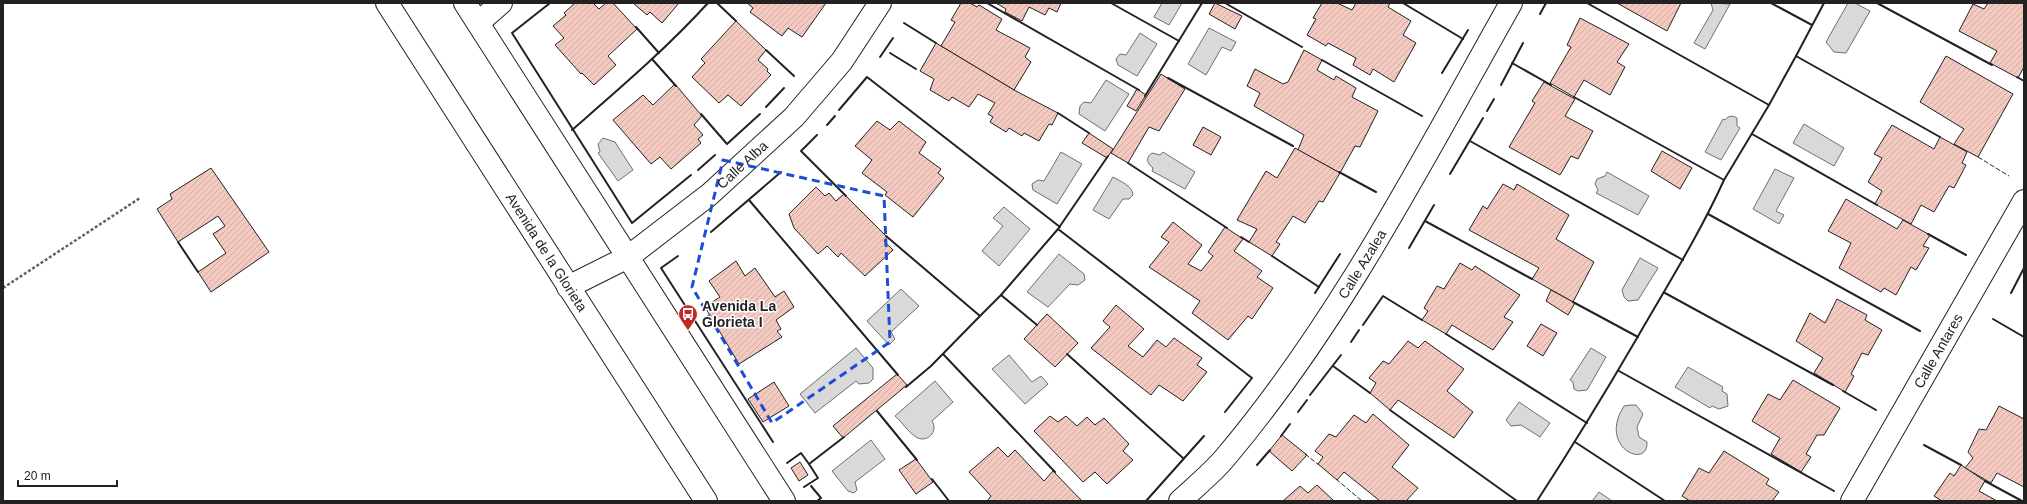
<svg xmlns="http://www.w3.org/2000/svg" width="2027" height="504" viewBox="0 0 2027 504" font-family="Arial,sans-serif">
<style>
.water{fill:#d9d9d9;stroke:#6f6f6f}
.building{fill:url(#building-hatch);stroke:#222}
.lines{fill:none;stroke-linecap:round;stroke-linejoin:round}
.minor-casing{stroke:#222;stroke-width:24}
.path{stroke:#646464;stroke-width:2.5;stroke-dasharray:3 2;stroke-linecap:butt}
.minor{stroke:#fff;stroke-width:22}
.fence{stroke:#222;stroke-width:1;stroke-dasharray:5 2;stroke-linecap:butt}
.wall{stroke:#222;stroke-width:2}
.marked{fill:none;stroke:#1d4ed8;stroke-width:3;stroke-dasharray:8 5;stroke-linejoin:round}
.labels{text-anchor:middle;stroke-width:3;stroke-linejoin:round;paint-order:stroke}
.street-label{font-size:14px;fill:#222;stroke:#fff}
.poi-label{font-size:14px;font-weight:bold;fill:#222;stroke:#fff;text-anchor:start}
</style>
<defs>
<pattern id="building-hatch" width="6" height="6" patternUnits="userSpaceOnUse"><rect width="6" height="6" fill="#f3c9c0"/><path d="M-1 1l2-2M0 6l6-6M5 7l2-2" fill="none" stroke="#d0aca5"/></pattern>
</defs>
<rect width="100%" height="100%" fill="#fff"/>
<g class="water">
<polygon points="1162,3 1182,3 1169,25 1154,17"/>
<polygon points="1711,3 1730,4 1705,49 1694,43 1713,10"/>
<polygon points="1848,3 1855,3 1870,11 1846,53 1834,52 1826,42"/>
<polygon points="1209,28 1236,42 1231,51 1222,47 1206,75 1188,64"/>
<polygon points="1140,33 1157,44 1137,76 1118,65 1116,59 1120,54 1126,55"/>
<polygon points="1106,80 1129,94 1105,131 1079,114 1080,106 1084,102 1091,103"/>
<polygon points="1733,116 1737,118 1737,126 1740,128 1721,160 1705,152 1723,119 1725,120 1728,117"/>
<polygon points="1804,124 1844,148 1834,166 1793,143"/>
<polygon points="603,138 615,142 633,170 618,181 598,153 600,152 598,144"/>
<polygon points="1061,152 1082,164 1057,204 1033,190 1032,184 1038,180 1044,181"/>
<path d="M1163,152L1195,172L1185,189L1152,171L1153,168C1147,163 1145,158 1152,153L1160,155Z"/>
<polygon points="1775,169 1794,178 1776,211 1784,215 1779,224 1753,209"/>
<polygon points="1607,172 1649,196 1638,215 1596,193 1598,190 1595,184 1597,179 1605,176"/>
<path d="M1113,177C1121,182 1132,185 1133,195L1129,199H1123L1109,219L1093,210Z"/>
<polygon points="1004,207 1030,229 999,266 982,251 1003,226 993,218"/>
<polygon points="1059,254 1084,274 1085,280 1078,285 1070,284 1048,307 1027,292"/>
<polygon points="1640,258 1658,268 1638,300 1628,301 1624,297 1622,290"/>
<polygon points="901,289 919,306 891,332 895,339 889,345 867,321"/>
<polygon points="856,348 873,368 873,379 869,383 859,384 856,381 815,413 800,394"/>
<polygon points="1591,348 1606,357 1587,390 1578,391 1574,389 1573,382 1570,380"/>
<polygon points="1009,355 1032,382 1041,376 1048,384 1025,404 992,369"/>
<polygon points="1688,367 1723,387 1722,391 1727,394 1728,406 1719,409 1712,406 1710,408 1675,387"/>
<path d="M935,381L953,402L932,421C939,431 927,444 916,437C908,432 902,422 895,416Z"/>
<polygon points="1519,402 1550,423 1540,437 1521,425 1511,426 1506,420"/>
<path d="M1631,405H1636L1643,414L1637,427L1639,437L1647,442C1649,470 1597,448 1624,406Z"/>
<polygon points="871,440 885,459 855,482 857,490 854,493 848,491 832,471"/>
<polygon points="1599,492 1612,501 1592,501"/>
</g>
<g class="building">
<polygon points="575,3 593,3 599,9 606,3 613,3 637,29 608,56 616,65 594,85 582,73 581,74 555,45 564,38 553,26 566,15 564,13"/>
<polygon points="633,3 679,3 662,23 650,12 647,15"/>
<polygon points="747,3 826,3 802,37 788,28 782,36 750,12 753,8"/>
<polygon points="961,3 970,3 977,7 979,5 1002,19 996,30 1030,48 1025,57 1031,62 1014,90 941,46 955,22 951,20"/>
<polygon points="996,3 1061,3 1057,12 1049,8 1045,15 1029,7 1022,21 1005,12 1006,9"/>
<polygon points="1215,3 1242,16 1235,29 1209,14"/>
<polygon points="1322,3 1337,3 1352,10 1356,3 1390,3 1388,7 1411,21 1403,35 1416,43 1394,82 1373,69 1370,75 1353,65 1356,58 1328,43 1326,46 1307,35 1316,19 1313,18"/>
<polygon points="1617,3 1681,3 1667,31"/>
<polygon points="1988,3 2024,3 2024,67 2018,78 1990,63 1997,51 1959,31 1973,4 1984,9"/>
<polygon points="1580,18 1629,44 1617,62 1625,67 1610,95 1584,80 1574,97 1550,83 1571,47 1567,45"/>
<polygon points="736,21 766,50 758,60 768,69 767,71 771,75 741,106 728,95 719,103 692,77 705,63 701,59"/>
<polygon points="936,43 1014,90 1058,113 1052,125 1049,124 1039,141 1024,133 1022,136 1009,128 1006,132 990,122 993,117 988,114 995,103 978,94 969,107 952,97 949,101 930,90 934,79 920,71"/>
<polygon points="1304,50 1322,60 1317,70 1334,80 1336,76 1356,88 1352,97 1378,111 1360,147 1355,146 1340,173 1298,150 1304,135 1254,106 1260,93 1247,86 1255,69 1283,84 1288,82"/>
<polygon points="1946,56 2013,94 1978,157 1954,144 1964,129 1920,102"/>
<polygon points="1161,74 1185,89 1159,131 1149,127 1128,163 1111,153"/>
<polygon points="1544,82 1575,99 1565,116 1593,131 1578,159 1571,156 1560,175 1509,147 1535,103 1532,101"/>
<polygon points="675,84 702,116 694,125 703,135 698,139 701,143 671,169 660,157 651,164 613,120 643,95 653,105"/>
<polygon points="1137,89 1146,95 1136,111 1127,106"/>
<polygon points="877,121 890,130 899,121 926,142 919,153 941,169 938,173 944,178 913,217 885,195 887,192 862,173 872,160 855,146"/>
<polygon points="1892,125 1934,149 1940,137 1967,152 1962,163 1966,165 1954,188 1949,186 1934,212 1921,205 1911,224 1875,204 1882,191 1868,182 1882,158 1874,154"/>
<polygon points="1203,127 1221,137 1211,155 1193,145"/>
<polygon points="1089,133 1113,149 1107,158 1082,143"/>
<polygon points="1295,148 1340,173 1323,202 1319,201 1305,223 1293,216 1276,242 1280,244 1272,256 1249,242 1257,229 1237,220 1266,171 1277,178"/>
<polygon points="1662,151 1692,168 1680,189 1651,171"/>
<polygon points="211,168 269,252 211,292 198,272 226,253 213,234 225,226 218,216 178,242 157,209 172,199 170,194"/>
<polygon points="1503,184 1514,190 1517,184 1569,215 1556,239 1594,262 1573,302 1532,279 1539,268 1469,230 1483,206 1487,209"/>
<polygon points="816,187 825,196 829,193 836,201 844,194 887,237 884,241 893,250 865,276 841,253 838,257 827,246 818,254 794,228 789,214"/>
<polygon points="1846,199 1897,229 1903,220 1930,235 1923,246 1929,248 1916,270 1911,267 1896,295 1884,288 1881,292 1839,268 1851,243 1828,231"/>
<polygon points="1173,222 1202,245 1188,264 1201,271 1213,256 1208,252 1225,227 1243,239 1234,251 1262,271 1257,277 1273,288 1252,319 1248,316 1228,340 1192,313 1200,301 1149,267 1169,242 1161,237"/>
<polygon points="736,261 745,276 755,268 775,297 784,291 794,307 776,320 781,329 777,331 782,337 739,364 705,307 720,297 709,281"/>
<polygon points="1460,263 1472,270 1475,266 1520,295 1504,317 1513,322 1493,350 1452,325 1446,334 1422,320 1428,311 1424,308 1437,286 1444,289"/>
<polygon points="1551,290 1575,303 1568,315 1546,301"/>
<polygon points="1837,299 1867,315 1865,320 1882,330 1868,355 1862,353 1851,374 1854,376 1845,392 1814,373 1823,358 1796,341 1810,313 1825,323"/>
<polygon points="1116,305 1144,329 1128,346 1143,357 1157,340 1166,347 1174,338 1202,358 1197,365 1207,372 1183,401 1159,385 1151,395 1091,348 1110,327 1103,321"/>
<polygon points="1047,314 1078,343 1055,367 1024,339"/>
<polygon points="1541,324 1557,333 1543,356 1527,346"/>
<polygon points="1408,341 1418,348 1425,341 1464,369 1447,391 1473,412 1454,438 1398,400 1390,410 1370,393 1376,383 1369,378 1383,361 1389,364"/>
<polygon points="897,374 907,385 843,438 833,426"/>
<polygon points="1793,380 1840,408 1824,435 1817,435 1806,454 1811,457 1801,472 1771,454 1780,438 1752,421 1768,394 1780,400"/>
<polygon points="774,382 789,406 763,422 748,399"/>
<polygon points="1999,406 2024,419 2024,487 1997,473 1991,483 1965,468 1973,458 1968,452 1979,429 1986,430"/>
<polygon points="1373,414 1409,445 1392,467 1418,488 1406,501 1380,501 1344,472 1337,480 1318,464 1323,457 1315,451 1329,434 1336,437 1354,415 1366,423"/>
<polygon points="1050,416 1058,422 1066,416 1077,426 1087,417 1095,425 1104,418 1129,444 1123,451 1133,460 1107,484 1095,472 1083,482 1034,431"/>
<polygon points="1282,435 1307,455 1292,471 1269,451"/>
<polygon points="998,447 1008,457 1015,450 1044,481 1053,471 1082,501 987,501 991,496 969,472"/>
<polygon points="1724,451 1769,479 1766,484 1779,492 1772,501 1690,501 1682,496 1699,468 1709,473"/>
<polygon points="916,459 933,482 916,494 899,470"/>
<polygon points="800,462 808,475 799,481 791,468"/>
<polygon points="1961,465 1985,481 1979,491 1997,501 1942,501 1934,496 1950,473 1954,476"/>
<polygon points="1317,485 1334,501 1283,501 1300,486 1308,493"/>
</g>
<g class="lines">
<g class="minor-casing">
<g id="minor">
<path id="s1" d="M387,3L706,501"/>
<polyline points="465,3 784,501"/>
<polyline points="478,23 501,3"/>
<path id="s2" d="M568,287L628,257L710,194L794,117L842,61L880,3"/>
<path id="s3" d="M1180,501C1195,487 1211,474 1224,459C1340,322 1423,159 1511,3"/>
<path id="s4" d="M1852,501L2024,201"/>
</g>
</g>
<polyline class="path" points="3,288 140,198"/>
<use href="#minor" class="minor"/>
<g class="fence">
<polyline points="1978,157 2009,176"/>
<polyline points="1305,454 1319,465"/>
<polyline points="1336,479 1362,501"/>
</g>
<g class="wall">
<polyline points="550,3 512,33 632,223 691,175"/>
<polyline points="717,3 736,21"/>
<polyline points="987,3 1139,90"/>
<polyline points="1111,3 1179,41"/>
<polyline points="1225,3 1302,47"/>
<polyline points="1403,3 1463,39"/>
<polyline points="1587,3 1769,105"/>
<polyline points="1771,3 1812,25"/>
<polyline points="1877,3 1992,65"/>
<polyline points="1540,14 1546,3"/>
<polyline points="904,23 936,43"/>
<polyline points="636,27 659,53"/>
<polyline points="766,50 794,76"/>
<polyline points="890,53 916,69"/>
<polyline points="1796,56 1824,3"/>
<polyline points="880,57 893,38"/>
<polyline points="652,59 676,86"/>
<polyline points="1322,60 1422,116"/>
<polyline points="1512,63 1551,85"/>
<polyline points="1442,73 1468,30"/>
<polyline points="2017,77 2024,81"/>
<polyline points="1168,78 1293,146"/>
<polyline points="1501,85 1523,43"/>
<polyline points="1145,96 1202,3"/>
<polyline points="1574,97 1724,180 1769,105 1796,56 1940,137"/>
<polyline points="766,107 784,88"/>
<polyline points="839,110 867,77 1060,227"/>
<polyline points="1487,111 1494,99"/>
<polyline points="1058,113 1089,133"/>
<polyline points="701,114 727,144 760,114"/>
<polyline points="827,125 835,116"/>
<path d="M572,130C619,89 666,49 708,3"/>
<polyline points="1752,134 1877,205"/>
<polyline points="817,135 801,151 846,196"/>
<polyline points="1470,141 1683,260"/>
<polyline points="1128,163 1227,228"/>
<polyline points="698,170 715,155"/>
<polyline points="1339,172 1376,192"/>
<polyline points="1450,174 1483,118"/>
<polyline points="749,200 898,375"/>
<polyline points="1708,214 1920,331"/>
<polyline points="1425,221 1532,279"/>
<polyline points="1058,229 1252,378 1225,412"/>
<polyline points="711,232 781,172"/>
<polyline points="1928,234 1966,255"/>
<polyline points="886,236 980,316 931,366 906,387"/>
<polyline points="1241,237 1249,242"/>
<polyline points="178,242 198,272"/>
<polyline points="1409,248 1434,205"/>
<polyline points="678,256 661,268 773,442"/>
<polyline points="1272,256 1319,287"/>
<polyline points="1315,293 1340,254"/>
<polyline points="1665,293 1833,385"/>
<polyline points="2011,293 2024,268"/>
<polyline points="1001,295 1037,325"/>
<polyline points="1573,302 1638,337"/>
<polyline points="980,316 1001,295 1058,229 1108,156"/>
<polyline points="1993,319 2024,337"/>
<polyline points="1363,325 1383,296 1422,320"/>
<polyline points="1446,334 1587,423"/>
<polyline points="1351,342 1359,330"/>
<polyline points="943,354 1055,472"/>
<polyline points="1067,354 1183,458"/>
<polyline points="1333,366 1370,393"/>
<polyline points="1619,371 1834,491"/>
<polyline points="1843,391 1876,410"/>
<polyline points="1310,395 1341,355"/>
<polyline points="1390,410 1517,501"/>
<polyline points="877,411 917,460"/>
<polyline points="1298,412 1307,400"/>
<polyline points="1281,436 1290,424"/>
<polyline points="1575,442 1665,501"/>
<polyline points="1924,445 1961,465"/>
<polyline points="787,463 801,453 809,464 844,437"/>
<polyline points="1257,465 1270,450"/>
<polyline points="932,479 949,501"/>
<polyline points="1985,481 2022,501"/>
<polyline points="811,486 821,498 817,501"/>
<polyline points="804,487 818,478 809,464"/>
<polyline points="1146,501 1204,436"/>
<polyline points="1224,501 1226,501"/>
<path d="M1537,501C1572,447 1605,393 1637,338C1667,286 1699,235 1724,180"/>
</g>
</g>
<path class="marked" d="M723,160L884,196L890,342L772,423L692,287Z"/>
<defs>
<g id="bus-pin" transform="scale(1)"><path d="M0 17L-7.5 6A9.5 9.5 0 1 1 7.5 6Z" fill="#c62828" stroke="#fff"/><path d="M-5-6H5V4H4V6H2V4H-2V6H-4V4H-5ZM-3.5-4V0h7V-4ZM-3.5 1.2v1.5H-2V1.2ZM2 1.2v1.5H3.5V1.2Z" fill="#fff"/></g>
</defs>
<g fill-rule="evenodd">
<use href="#bus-pin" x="688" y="314"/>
</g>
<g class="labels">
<g class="street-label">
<text dy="5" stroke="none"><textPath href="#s2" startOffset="214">Calle Alba</textPath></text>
<text dy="5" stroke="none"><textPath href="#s1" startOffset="296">Avenida de la Glorieta</textPath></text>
<text dy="5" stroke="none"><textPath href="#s3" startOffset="300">Calle Azalea</textPath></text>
<text dy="5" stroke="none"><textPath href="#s4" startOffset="173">Calle Antares</textPath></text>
</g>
<g class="poi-label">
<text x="702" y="311">Avenida La<tspan x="702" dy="16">Glorieta I</tspan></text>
</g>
</g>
<rect width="2027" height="504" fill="none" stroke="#222222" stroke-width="8"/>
<path d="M18 480v6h99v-6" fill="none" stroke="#222222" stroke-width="2"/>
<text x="24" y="480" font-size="12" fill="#222222" stroke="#ffffff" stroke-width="3" paint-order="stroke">20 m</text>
</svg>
